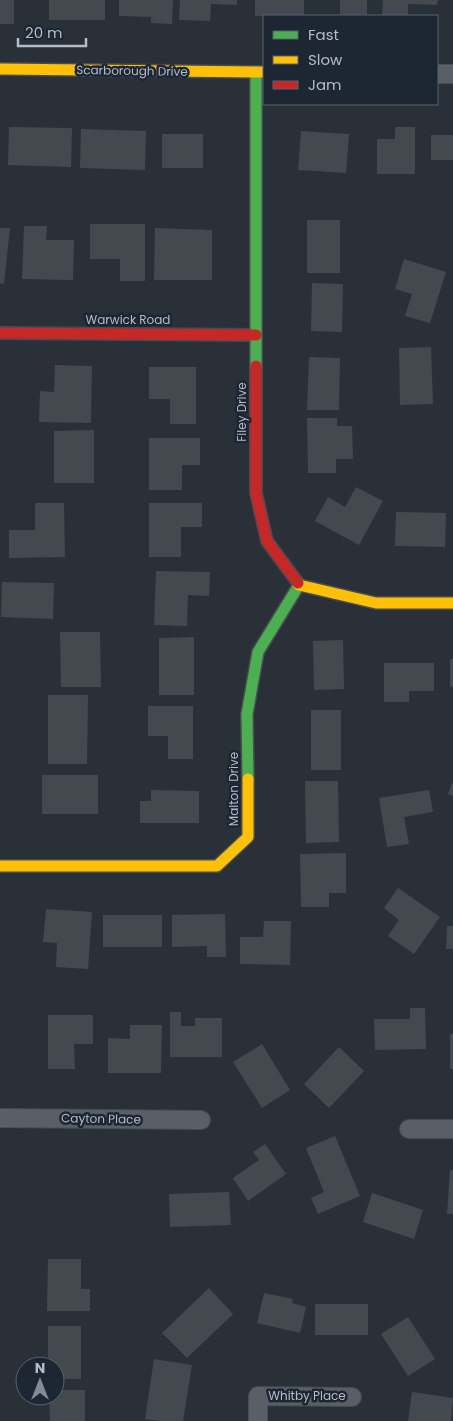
<svg xmlns="http://www.w3.org/2000/svg" width="453" height="1421" viewBox="0 0 453 1421" font-family="Poppins,sans-serif">
<style>
.building{fill:#444950}
.lines{fill:none;stroke-linecap:round;stroke-linejoin:round}
.street-casing{stroke:#484c53;stroke-width:20}
.fast-casing{stroke:#484c53;stroke-width:14}
.slow-casing{stroke:#484c53;stroke-width:14}
.jam-casing{stroke:#484c53;stroke-width:14}
.street{stroke:#5a5e66;stroke-width:18}
.fast{stroke:#4caf50;stroke-width:11}
.slow{stroke:#ffc107;stroke-width:11}
.jam{stroke:#c62828;stroke-width:11}
.labels{text-anchor:middle;stroke-width:5;stroke-linejoin:round;paint-order:stroke}
.street-label{font-size:12px;fill:#b4bcc9;stroke:#1d2633}
</style>
<rect width="100%" height="100%" fill="#2a3038"/>
<g class="building">
<rect x="0" y="0" width="14" height="24"/>
<rect x="49" y="0" width="56" height="20"/>
<polygon points="119,0 173,0 172,24 151,23 151,17 119,16"/>
<polygon points="180,0 237,0 237,5 211,4 210,21 179,20"/>
<rect x="255" y="0" width="49" height="16"/>
<rect x="340" y="0" width="27" height="16"/>
<polygon points="383,0 438,0 437,5 408,4 408,16 382,16"/>
<polygon points="9,127 72,128 71,167 8,165"/>
<polygon points="395,127 415,127 415,174 377,174 377,139 395,139"/>
<polygon points="81,129 146,131 145,170 80,168"/>
<polygon points="301,131 349,134 346,173 298,170"/>
<rect x="162" y="134" width="41" height="34"/>
<rect x="431" y="135" width="22" height="25"/>
<rect x="307" y="220" width="33" height="53"/>
<polygon points="90,224 145,224 145,281 120,281 120,259 90,259"/>
<polygon points="24,226 47,226 46,240 74,240 73,280 22,279"/>
<polygon points="0,228 10,228 4,284 0,283"/>
<polygon points="155,228 212,230 212,280 154,280"/>
<polygon points="404,259 446,272 430,323 405,316 412,294 395,289"/>
<polygon points="312,283 343,284 342,332 311,331"/>
<polygon points="431,347 433,404 400,405 399,348"/>
<polygon points="309,357 340,358 339,410 307,410"/>
<polygon points="55,365 92,366 91,423 39,422 40,391 54,392"/>
<polygon points="149,367 196,367 196,424 170,424 170,399 149,399"/>
<polygon points="307,418 337,418 337,426 352,426 353,459 336,459 336,473 308,473"/>
<polygon points="94,430 94,483 54,483 54,431"/>
<polygon points="149,438 200,438 200,465 182,465 182,490 149,490"/>
<polygon points="356,487 383,501 359,545 315,521 328,497 345,507"/>
<polygon points="35,503 64,503 65,557 9,558 9,530 35,530"/>
<polygon points="149,503 202,503 202,527 181,527 181,557 149,557"/>
<polygon points="396,512 446,513 445,547 395,546"/>
<polygon points="156,571 210,572 209,596 188,595 187,626 154,625"/>
<polygon points="2,582 54,583 53,619 1,617"/>
<polygon points="60,632 100,632 101,687 61,687"/>
<polygon points="194,637 194,695 159,695 159,638"/>
<polygon points="343,640 344,689 314,690 313,641"/>
<rect x="450" y="659" width="3" height="28"/>
<polygon points="384,663 434,663 434,691 409,691 409,702 384,702"/>
<polygon points="48,695 88,695 87,764 48,764"/>
<polygon points="148,706 193,706 193,759 168,759 168,736 148,736"/>
<rect x="311" y="710" width="30" height="60"/>
<rect x="42" y="775" width="56" height="39"/>
<polygon points="305,781 338,781 339,842 306,843"/>
<polygon points="453,781 453,796 448,794"/>
<polygon points="151,790 199,791 199,823 140,823 140,801 151,801"/>
<polygon points="429,790 433,812 404,817 409,844 387,847 379,798"/>
<polygon points="346,853 346,893 329,893 329,907 301,907 300,854"/>
<polygon points="398,888 440,917 414,954 388,936 399,920 384,908"/>
<polygon points="46,909 92,912 88,969 56,967 57,943 43,942"/>
<polygon points="225,914 226,957 207,957 207,946 172,947 172,915"/>
<rect x="103" y="915" width="59" height="32"/>
<polygon points="264,921 291,921 290,965 240,964 240,937 263,937"/>
<polygon points="447,926 453,926 453,949 446,949"/>
<polygon points="410,1008 425,1008 426,1049 375,1050 374,1019 410,1019"/>
<polygon points="170,1012 181,1012 181,1026 195,1026 195,1018 222,1018 222,1057 170,1057"/>
<polygon points="48,1015 93,1015 93,1044 74,1044 75,1069 48,1069"/>
<polygon points="130,1025 162,1025 161,1073 108,1073 108,1038 130,1039"/>
<rect x="450" y="1034" width="3" height="35"/>
<polygon points="262,1044 290,1090 262,1108 233,1062"/>
<polygon points="339,1047 364,1071 329,1108 304,1084"/>
<polygon points="335,1136 360,1196 318,1214 311,1198 324,1192 306,1148"/>
<polygon points="265,1144 286,1174 248,1201 233,1178 259,1160 253,1152"/>
<polygon points="450,1170 453,1170 453,1214 447,1214"/>
<polygon points="229,1192 231,1225 170,1227 169,1194"/>
<polygon points="372,1193 423,1210 414,1239 363,1222"/>
<polygon points="48,1259 81,1259 81,1289 90,1289 90,1311 47,1311"/>
<polygon points="209,1288 233,1314 187,1358 162,1333"/>
<polygon points="264,1293 293,1299 292,1303 306,1307 300,1333 257,1323"/>
<rect x="315" y="1304" width="53" height="31"/>
<polygon points="408,1317 435,1359 408,1376 381,1334"/>
<polygon points="48,1326 81,1326 81,1379 55,1379 55,1366 48,1366"/>
<polygon points="154,1359 192,1365 183,1421 160,1421 145,1419"/>
<polygon points="55,1390 85,1390 85,1421 50,1421 49,1396 55,1396"/>
<polygon points="412,1392 453,1398 451,1421 408,1421"/>
</g>
<g class="lines">
<g class="street-casing">
<g id="street">
<polyline points="437,74 453,74"/>
<polyline points="0,1118 201,1120"/>
<polyline points="409,1129 453,1129"/>
<polyline points="258,1421 258,1396 352,1397"/>
</g>
</g>
<g class="fast-casing">
<g id="fast">
<polyline points="256,72 256,366"/>
<polyline points="248,779 247,714 258,652 299,585"/>
</g>
</g>
<g class="slow-casing">
<g id="slow">
<polyline points="0,69 264,72"/>
<polyline points="298,583 299,585 376,603 453,603"/>
<polyline points="0,866 217,866 248,837 248,779"/>
</g>
</g>
<g class="jam-casing">
<g id="jam">
<polyline points="0,333 256,335"/>
<polyline points="256,366 256,493 267,541 298,583"/>
</g>
</g>
<use href="#street" class="street"/>
<use href="#fast" class="fast"/>
<use href="#slow" class="slow"/>
<use href="#jam" class="jam"/>
</g>
<g class="labels">
<g class="street-label">
<text transform="translate(132 71) rotate(1)" y="4">Scarborough Drive</text>
<text x="128" y="324">Warwick Road</text>
<text transform="translate(242 412) rotate(-90)" y="4">Filey Drive</text>
<text transform="translate(234 789) rotate(-90)" y="4">Malton Drive</text>
<text transform="translate(101 1119) rotate(1)" y="4">Cayton Place</text>
<text x="307" y="1400">Whitby Place</text>
</g>
</g>
<rect x="263" y="15" width="175" height="90" fill="#1d2633" stroke="#59626f"/>
<rect x="273" y="31" width="25" height="8" fill="#4caf50" stroke="#59626f"/>
<text x="308" y="40" font-size="15" fill="#b4bcc9">Fast</text>
<rect x="273" y="56" width="25" height="8" fill="#ffc107" stroke="#59626f"/>
<text x="308" y="65" font-size="15" fill="#b4bcc9">Slow</text>
<rect x="273" y="81" width="25" height="8" fill="#c62828" stroke="#59626f"/>
<text x="308" y="90" font-size="15" fill="#b4bcc9">Jam</text>
<g transform="translate(40 1381)"><circle r="24" fill="#1d2633" stroke="#59626f"/>
<path d="M0-4L9 19L0 12L-9 19Z" fill="#848b96"/>
<text y="-8" font-size="14" font-weight="bold" text-anchor="middle" fill="#b4bcc9">N</text>
</g>
<path d="M18 38v8h68v-8" fill="none" stroke="#b4bcc9" stroke-width="2.5"/>
<text x="25" y="38" font-size="15" fill="#b4bcc9" stroke="#1d2633" stroke-width="4" paint-order="stroke">20 m</text>
</svg>
